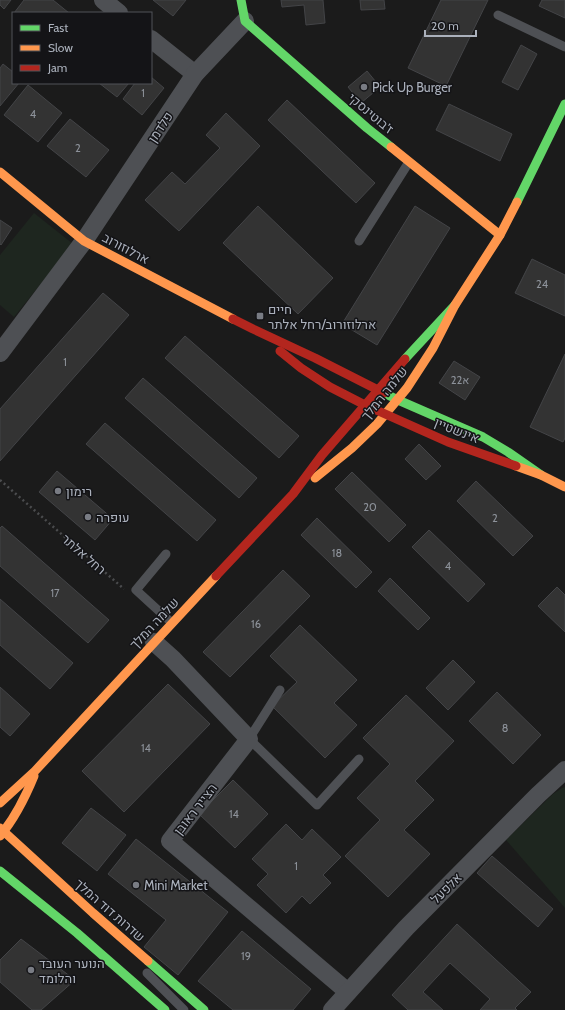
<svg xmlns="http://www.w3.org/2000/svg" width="565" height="1010" viewBox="0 0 565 1010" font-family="Cabin,Heebo,sans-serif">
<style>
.green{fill:#1e261f}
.building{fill:#333;stroke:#434447}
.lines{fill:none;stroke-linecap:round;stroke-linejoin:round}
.path{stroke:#4b4c4e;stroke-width:2.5;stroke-dasharray:2 3;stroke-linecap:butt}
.lane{stroke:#4e5054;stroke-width:9}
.street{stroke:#4e5054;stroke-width:18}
.fast{stroke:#63d668;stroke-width:9}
.slow{stroke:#ff974d;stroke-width:9}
.jam{stroke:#b3261e;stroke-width:9}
.poi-dot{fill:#797c84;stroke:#141417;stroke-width:1.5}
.labels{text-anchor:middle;stroke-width:3;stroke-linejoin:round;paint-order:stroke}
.number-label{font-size:11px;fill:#8d929a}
.poi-label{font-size:13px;fill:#abb1bc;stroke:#141417;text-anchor:start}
.street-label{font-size:13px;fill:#abb1bc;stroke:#141417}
</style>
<rect width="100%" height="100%" fill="#1b1b1b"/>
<g class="green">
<polygon points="34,213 73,244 14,317 0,305 0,255"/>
<polygon points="565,787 565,908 506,840 553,794 562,788"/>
</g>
<g class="building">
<polygon points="0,0 11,0 4,9 0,5"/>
<polygon points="24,0 53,0 69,13 14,13"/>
<polygon points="153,0 186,0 173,16"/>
<polygon points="281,0 323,0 325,23 306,25 304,5 282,7"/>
<polygon points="360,0 384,0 385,9 361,10"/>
<polygon points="441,0 488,0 446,86 408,68"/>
<polygon points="542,0 565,0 565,18 539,6"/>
<polygon points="521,45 537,54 518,90 502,82"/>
<polygon points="3,64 13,72 13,83 19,83 0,106 0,68"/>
<polygon points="367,71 380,87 361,103 348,87"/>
<polygon points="151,77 164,88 142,115 123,99 135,83 151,83"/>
<polygon points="99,83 129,83 117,97"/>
<polygon points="28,85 62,113 38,142 4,115"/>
<polygon points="287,100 375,183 356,203 268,120"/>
<polygon points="449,104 512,134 500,161 436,130"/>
<polygon points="226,113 260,146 179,231 145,200 172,172 185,184 220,148 206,135"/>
<polygon points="70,119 109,150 86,177 47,146"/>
<polygon points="258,206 333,278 298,314 223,243"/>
<polygon points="415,206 450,228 377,345 342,324"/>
<polygon points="0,220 12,228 1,245 0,244"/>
<polygon points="532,259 565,275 565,316 515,293"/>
<polygon points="103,293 129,315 0,461 0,409"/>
<polygon points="185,336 299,436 279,458 165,358"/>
<polygon points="565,354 565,438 563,442 530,427"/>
<polygon points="454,361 480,377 465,400 439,383"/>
<polygon points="143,378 257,478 239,498 125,398"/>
<polygon points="105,423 216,520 197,541 86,444"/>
<polygon points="419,444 441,466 426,480 405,459"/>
<polygon points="57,471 113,519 95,540 39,492"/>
<polygon points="352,472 406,525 389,542 335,489"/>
<polygon points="476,481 533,536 513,556 457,501"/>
<polygon points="317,518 372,572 356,588 301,535"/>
<polygon points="2,526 109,620 88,643 0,566 0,528"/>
<polygon points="429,530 485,584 468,602 412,547"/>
<polygon points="283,570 310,596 230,677 203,652"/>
<polygon points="390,578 430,618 418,630 378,591"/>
<polygon points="557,587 565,595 565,632 538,606"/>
<polygon points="0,599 73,663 50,689 0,645"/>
<polygon points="300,625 357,680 334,703 357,725 325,758 272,706 297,682 270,656"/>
<polygon points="453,660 475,682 448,710 426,688"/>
<polygon points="168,684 210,724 124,812 82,771"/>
<polygon points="0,687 30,714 10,736 0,727"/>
<polygon points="497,692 541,735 513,764 469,721"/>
<polygon points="406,695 454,741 415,781 434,800 404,830 430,854 388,897 345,856 380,820 357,798 390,764 363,738"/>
<polygon points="233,780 268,814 235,848 199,814"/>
<polygon points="91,808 126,835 97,871 62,843"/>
<polygon points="286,824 302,840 312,829 341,857 323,875 331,883 310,904 302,896 286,913 257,885 268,874 252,859"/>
<polygon points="136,839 228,912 178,975 144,947 166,920 108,874"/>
<polygon points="492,856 553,909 538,927 477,873"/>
<polygon points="457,924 531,992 515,1008 517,1010 480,1010 490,999 450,963 423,992 443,1010 408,1010 392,995"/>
<polygon points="242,931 311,989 293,1010 233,1010 198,981"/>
<polygon points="21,939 75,980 41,1010 32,1010 0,982 0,960"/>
</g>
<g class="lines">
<polyline class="path" points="0,480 124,589"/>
<g class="lane">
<polyline points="498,15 565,47"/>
<polyline points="359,241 409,162"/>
<polyline points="166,554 136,590 172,623"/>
<polyline points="280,690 249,739 317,805 359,759"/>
<polyline points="147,973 184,1010"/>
</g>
<g class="street">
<polyline points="103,0 119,13"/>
<polyline points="151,39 195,74"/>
<polyline points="0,353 84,241 195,74 245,21"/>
<polyline points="154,642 173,659 249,739 170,841 348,992"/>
<polyline points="332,1010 406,928 538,795 565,770"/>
</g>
<g class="fast">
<polyline points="241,0 245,21 367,128 391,147"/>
<polyline points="517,202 565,104"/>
<polyline points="405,359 455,305"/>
<polyline points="384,393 398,400 483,437 508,452 541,475"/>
<polyline points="0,871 77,933 165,1010"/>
<polyline points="148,961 204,1010"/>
</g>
<g class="slow">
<polyline points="391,147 500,235"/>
<polyline points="0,172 84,241 233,319"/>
<polyline points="516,466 541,475 565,487"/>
<polyline points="315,478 352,448 377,424 407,388 433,348 455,305 500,235 517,202"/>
<polyline points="0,803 35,771 216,576"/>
<polyline points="0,828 93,913 148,961"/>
<path d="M0,836C15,818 25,798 34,776"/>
</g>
<g class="jam">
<polyline points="233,319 253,329 315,358 384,393"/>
<polyline points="280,351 301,368 330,387 365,405 448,442 516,466"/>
<polyline points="216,576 293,494 322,455 405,359"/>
</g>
</g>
<g class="poi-dot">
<circle cx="364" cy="87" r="4"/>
<rect x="256" y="312" width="8" height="8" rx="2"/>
<circle cx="58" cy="491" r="4"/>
<circle cx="88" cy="517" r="4"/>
<circle cx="136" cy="885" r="4"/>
<circle cx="31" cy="970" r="4"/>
</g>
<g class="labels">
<g class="number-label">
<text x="143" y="97">1</text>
<text x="33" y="118">4</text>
<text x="78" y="152">2</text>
<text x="542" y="288">24</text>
<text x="65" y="366">1</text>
<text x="460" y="384">22א</text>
<text x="370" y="511">20</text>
<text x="495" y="522">2</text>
<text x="337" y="557">18</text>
<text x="448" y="570">4</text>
<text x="55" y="597">17</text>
<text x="256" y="628">16</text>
<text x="505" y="732">8</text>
<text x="146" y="752">14</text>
<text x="234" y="818">14</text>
<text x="296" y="870">1</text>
<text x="246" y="960">19</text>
</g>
<g class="poi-label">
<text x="372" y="92">Pick Up Burger</text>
<text x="268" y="314">חיים<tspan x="268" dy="15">ארלוזורוב/רחל אלתר</tspan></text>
<text x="66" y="496">רימון</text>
<text x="96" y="522">עופרה</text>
<text x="144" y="890">Mini Market</text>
<text x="39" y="968">הנוער העובד<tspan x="39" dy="15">והלומד</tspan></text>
</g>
<g class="street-label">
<text transform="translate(371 113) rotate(40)" y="5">ז'בוטינסקי</text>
<text transform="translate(160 127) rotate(-57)" y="5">פלדמן</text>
<text transform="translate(126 248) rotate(28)" y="5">ארלוזורוב</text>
<text transform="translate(384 393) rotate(-51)" y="5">שלמה המלך</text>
<text transform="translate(457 430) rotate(22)" y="5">אינשטיין</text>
<text transform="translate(84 554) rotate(41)" y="5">רחל אלתר</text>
<text transform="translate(154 623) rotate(-47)" y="5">שלמה המלך</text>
<text transform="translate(195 809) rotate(-52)" y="5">הצייר ראובן</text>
<text transform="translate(446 888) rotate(-45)" y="5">אלפעל</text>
<text transform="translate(110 910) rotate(41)" y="5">שדרות דוד המלך</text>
</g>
</g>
<rect x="12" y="12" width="140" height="72" fill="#141417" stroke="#505359"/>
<rect x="20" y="25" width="20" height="6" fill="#63d668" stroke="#505359"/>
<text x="48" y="32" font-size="12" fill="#abb1bc">Fast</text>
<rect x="20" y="45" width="20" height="6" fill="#ff974d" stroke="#505359"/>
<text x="48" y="52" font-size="12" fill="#abb1bc">Slow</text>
<rect x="20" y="65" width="20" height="6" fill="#b3261e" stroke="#505359"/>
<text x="48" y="72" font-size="12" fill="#abb1bc">Jam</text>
<path d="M425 30v6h51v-6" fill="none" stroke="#abb1bc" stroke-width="2"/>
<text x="431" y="30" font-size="12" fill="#abb1bc" stroke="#141417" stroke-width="3" paint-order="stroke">20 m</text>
</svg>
